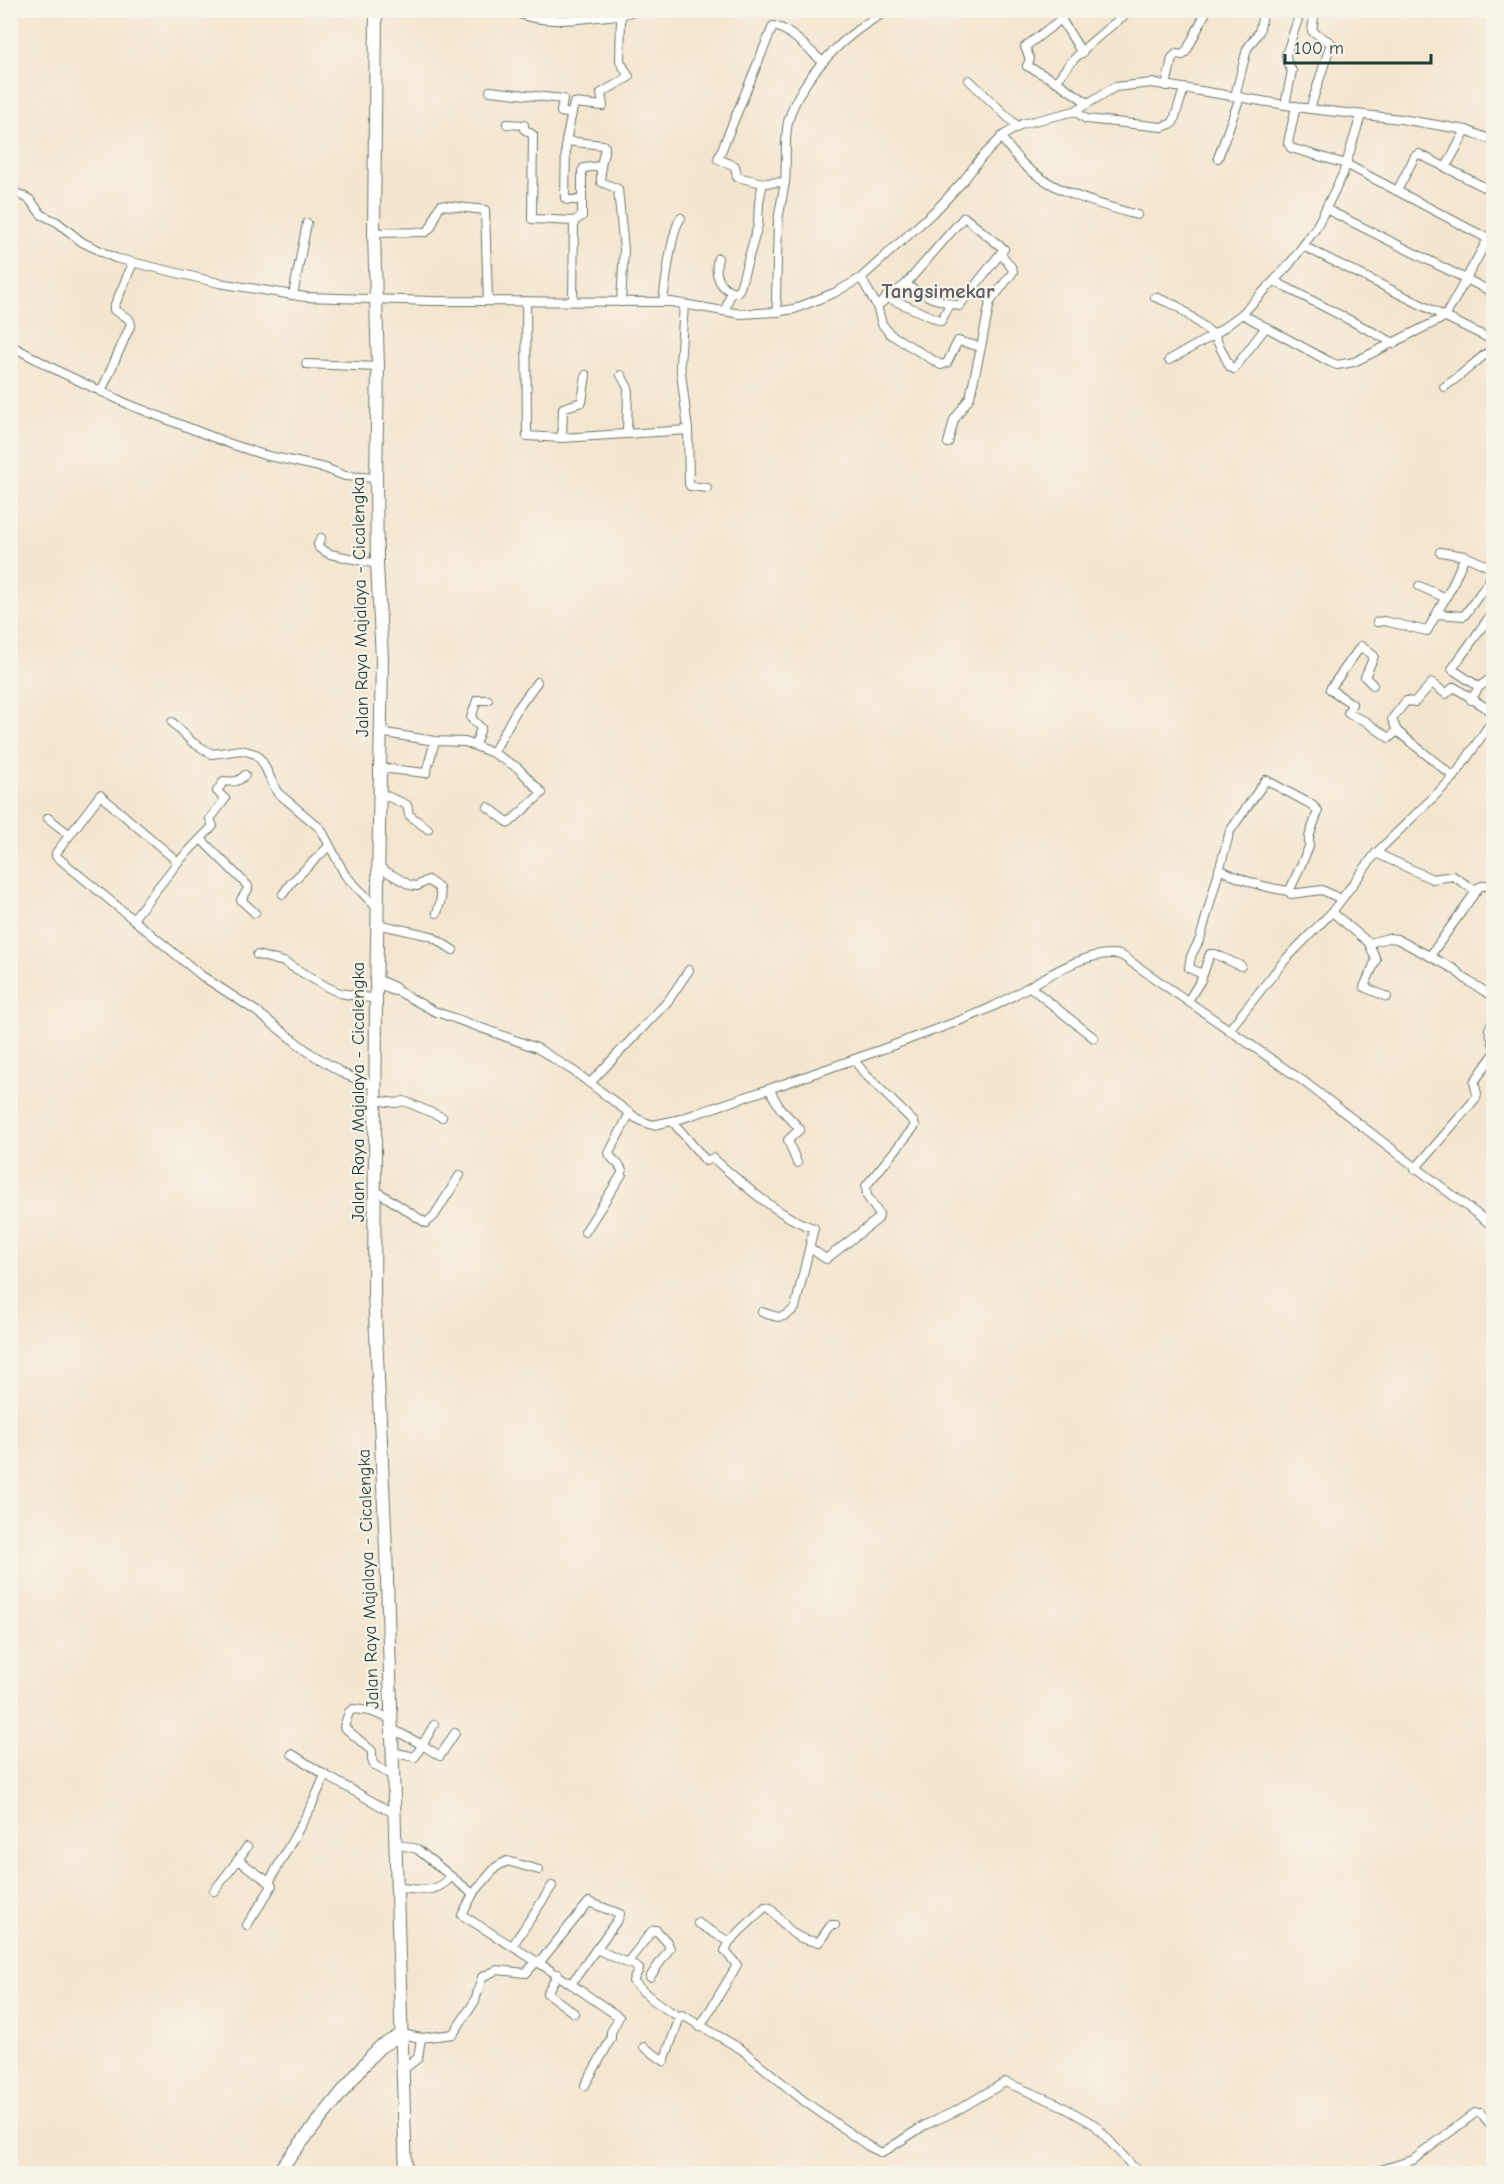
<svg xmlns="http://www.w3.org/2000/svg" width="1504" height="2184" viewBox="0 0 1504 2184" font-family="'Comic Neue',sans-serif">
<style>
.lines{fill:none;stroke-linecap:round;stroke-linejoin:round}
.street-casing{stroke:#6a786a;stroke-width:10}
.secondary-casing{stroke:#6a786a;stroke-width:14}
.primary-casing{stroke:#6a786a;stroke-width:14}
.street{stroke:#fff;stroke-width:8}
.secondary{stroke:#fff;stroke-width:12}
.primary{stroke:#fff;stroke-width:12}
.labels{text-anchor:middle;stroke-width:4.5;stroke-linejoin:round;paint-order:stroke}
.street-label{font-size:18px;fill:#1f3d34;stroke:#f7f3e8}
.quarter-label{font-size:21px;font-weight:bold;fill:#5c5e62;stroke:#f7f3e8}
</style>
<rect width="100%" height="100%" fill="#f7f3e8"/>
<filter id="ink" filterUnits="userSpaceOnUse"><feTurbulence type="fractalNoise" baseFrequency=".0167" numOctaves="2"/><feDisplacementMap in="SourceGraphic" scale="12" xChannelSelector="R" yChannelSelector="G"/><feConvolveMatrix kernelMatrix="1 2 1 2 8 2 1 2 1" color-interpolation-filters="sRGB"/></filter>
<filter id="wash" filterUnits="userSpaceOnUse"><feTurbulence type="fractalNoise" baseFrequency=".008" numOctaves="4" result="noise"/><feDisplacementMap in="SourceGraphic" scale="24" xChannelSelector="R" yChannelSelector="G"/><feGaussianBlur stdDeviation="1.35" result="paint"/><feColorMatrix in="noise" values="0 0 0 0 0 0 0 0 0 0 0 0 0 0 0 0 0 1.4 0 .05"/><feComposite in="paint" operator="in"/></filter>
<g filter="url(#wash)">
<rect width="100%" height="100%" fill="#f4e5ce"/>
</g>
<g filter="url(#ink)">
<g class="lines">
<g class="street-casing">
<g id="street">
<path d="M511,10C542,27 584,18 618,15L621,18L620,61L629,77L601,93L603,106L574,103L566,141L603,145L605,147L601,166V182L618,189L624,250L621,302"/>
<polyline points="1070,10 1061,19 1082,53"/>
<polyline points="619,15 640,10"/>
<polyline points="969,80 1018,127"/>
<polyline points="1057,82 1027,66 1030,59 1025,47 1061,19"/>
<polyline points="1166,86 1172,58 1176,54 1183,55 1187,50 1207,10"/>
<polyline points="490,91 563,99 561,112 571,114"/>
<polyline points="1235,96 1247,49 1259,32 1264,10"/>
<path d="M1088,103L1057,82C1068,59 1111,25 1132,10"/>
<polyline points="1285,105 1292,71 1287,62 1286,55 1301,10"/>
<polyline points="1296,106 1288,143 1291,148 1346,164 1494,242"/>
<polyline points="1310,109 1331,43 1312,31 1315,10"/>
<polyline points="1075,111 1086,119 1162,127 1173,123 1184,89"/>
<polyline points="1361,115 1343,174 1316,228 1289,265 1242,314 1330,362 1337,365 1354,362 1445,317 1494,228"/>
<polyline points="507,124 524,125 524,129 533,135 532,219 574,221"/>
<path d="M1001,137C1008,146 1014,155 1022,163C1052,192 1098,204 1137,215"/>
<polyline points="566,141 565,198 567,200 582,200"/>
<polyline points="1218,158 1240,97"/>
<polyline points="1446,167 1466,130"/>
<path d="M785,182C787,162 784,141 788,122C800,76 849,30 890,10"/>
<polyline points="10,190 29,199 42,215 57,222 82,242 115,258 219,283 305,297 433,301 671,302 741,314 775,312 794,309 834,293 861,278 939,207 964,180 980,159 1004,135 1022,124 1075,111 1115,87 1152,83 1310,109 1401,119 1466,130 1494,141"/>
<polyline points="1397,191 1415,156 1419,154 1494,192"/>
<polyline points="1326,209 1494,293"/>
<path d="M374,233L426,232C436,226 433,213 441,205L485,210L488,301"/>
<polyline points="1303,246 1494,341"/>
<path d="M718,258C714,273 718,290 737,292L740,288L758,225L759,202L763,183"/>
<polyline points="861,278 877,306 882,324 890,334 941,365 947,363 958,341 981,347 970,397 954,420 948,443"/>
<polyline points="1274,281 1394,343"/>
<polyline points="293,295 307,223"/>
<polyline points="886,297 941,321 950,304"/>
<polyline points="1155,297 1177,306 1214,335 1242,314"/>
<polyline points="526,301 527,436 562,438 563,408 582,402 586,375"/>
<polyline points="573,301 574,221 582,216 582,171 584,168 601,166"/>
<path d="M663,302C665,286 672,227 681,218"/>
<polyline points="684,305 680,364 688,430"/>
<polyline points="877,306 905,285 964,217 1004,249 959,306 932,298 905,285"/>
<polyline points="725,311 731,292"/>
<path d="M778,312L776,299L778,220L785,182L763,183L737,177L735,166L718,159L773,26C788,27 811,52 823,62"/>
<polyline points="10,345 58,371 130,405 228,443 264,455 325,468 345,476 376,478"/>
<polyline points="981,347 990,302 1013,272 1012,268 1001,254"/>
<polyline points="1169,360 1214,335 1230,367 1234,369 1266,327"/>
<polyline points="306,364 378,367"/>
<polyline points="621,375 628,388 627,434"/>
<path d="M1444,387C1462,376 1476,360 1494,348"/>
<polyline points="101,392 131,324 129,319 114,310 114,307 133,263"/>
<polyline points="562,438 688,430 689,484 690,486 707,488"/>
<polyline points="321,538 318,544 319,548 330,554 377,564"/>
<polyline points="1440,552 1465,556 1494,569"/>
<polyline points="1419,586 1446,598"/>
<polyline points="1437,614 1464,616 1494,574"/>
<polyline points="1377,622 1384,621 1427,631 1451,588 1465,556"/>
<polyline points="1373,685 1365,677 1374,656 1361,646 1330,689 1352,704 1348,713 1349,714 1365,721 1389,738 1397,731 1454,777"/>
<polyline points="1479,687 1494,676"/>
<polyline points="1471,700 1479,687 1452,669 1488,619"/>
<polyline points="172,722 192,742 212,754 241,750 256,754 263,763 277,792 321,829 345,875 378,909"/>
<polyline points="1397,731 1392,719 1406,701 1415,702 1432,683 1446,694 1454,687 1494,713"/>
<polyline points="379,732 435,741 465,742 493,753 516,711 537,682"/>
<polyline points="475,745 481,728 471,718 477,700 488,700"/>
<polyline points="380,768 426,773 435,741"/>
<polyline points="380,793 407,805 409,815 428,829"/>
<polyline points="488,807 509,823 542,793 518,768 493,753"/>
<polyline points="48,818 70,835"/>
<polyline points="201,839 248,886 248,889 241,900 255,913"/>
<polyline points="1376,853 1432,879 1453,876 1476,891"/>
<polyline points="178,862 100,795 56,853 56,856 202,976 256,1011 310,1053 346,1075 375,1086"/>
<polyline points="378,867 410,885 417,886 428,880 439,888 441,899 437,913"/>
<path d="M1219,869C1241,880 1264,888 1289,891"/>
<polyline points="283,894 291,883 329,846"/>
<polyline points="1332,912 1369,943 1389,938 1397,939 1454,969 1468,981 1494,997"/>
<path d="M133,919L178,862L213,826L210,819L225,799L217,791L224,781C233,782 237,783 245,775"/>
<polyline points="377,924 431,936 453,950"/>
<polyline points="1369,943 1376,960 1364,987 1387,997"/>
<polyline points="257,955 284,962 327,987 340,993 376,999"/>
<polyline points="1430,956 1479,887 1485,885 1494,891"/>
<polyline points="1202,974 1189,968 1191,956 1200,939 1230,831 1266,780 1312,805 1318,811 1309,837 1309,847 1289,892 1291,894 1322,890 1341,899"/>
<polyline points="1030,987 1094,1038"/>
<path d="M394,989L434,1011L537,1048L575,1072L636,1118L644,1122L653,1125L677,1120C752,1095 828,1069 902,1042C932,1030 963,1021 992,1007C1027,991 1082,947 1121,955L1303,1081L1494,1227"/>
<polyline points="1188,1001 1201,980 1210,954 1215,954 1241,966"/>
<polyline points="1494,1018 1489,1029 1494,1046"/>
<polyline points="1229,1030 1284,961 1332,912 1376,853 1454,777 1494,718"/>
<polyline points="590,1083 668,1001 689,970"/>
<polyline points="769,1089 780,1108 800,1129 788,1140 797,1163"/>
<polyline points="375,1100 396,1103 404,1101 442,1117"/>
<path d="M673,1122L706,1161L713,1158C739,1181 781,1219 814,1228L795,1308C783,1320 777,1318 762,1312"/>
<polyline points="1415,1169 1476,1098 1477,1094 1474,1082 1494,1054"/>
<polyline points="375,1190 426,1223 434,1216 460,1175"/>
<path d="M585,1232L622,1174C623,1164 612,1162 609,1153L630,1113"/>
<polyline points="810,1248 826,1259 878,1219 879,1214 867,1196 866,1186 915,1126 914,1122 865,1074 854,1060"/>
<polyline points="391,1719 370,1711 353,1709 349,1712 344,1727 372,1751 372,1760 374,1765 393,1776"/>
<polyline points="392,1729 419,1743 440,1756 455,1733"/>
<polyline points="392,1752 415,1757 434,1725"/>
<polyline points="292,1754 325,1775"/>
<polyline points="397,1844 417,1849 473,1894 496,1867 507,1861 539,1870"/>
<polyline points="238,1860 247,1847"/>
<path d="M398,1888C420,1889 435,1895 451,1877"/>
<polyline points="214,1891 238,1860 269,1882 311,1807 325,1775 395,1814"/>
<polyline points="473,1894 462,1915 539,1963 589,1902 620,1914 618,1919 571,1984 619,2017 611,2032 611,2038 605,2050 585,2085"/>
<polyline points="698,1923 729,1942"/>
<polyline points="247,1925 272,1886 269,1882"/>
<polyline points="513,1945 552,1886"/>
<polyline points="596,1949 627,1963 652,1931 656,1930 667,1942 670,1948 650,1977"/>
<path d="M629,1962L639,1969L633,1981C647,1997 661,2007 680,2017"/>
<polyline points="539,1963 571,1984"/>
<polyline points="558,1974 547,1993 574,2013"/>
<path d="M700,2027L737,1965L725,1951L729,1942L765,1907L770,1908C787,1927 792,1940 819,1942L831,1925H835"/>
<polyline points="402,2034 421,2038 453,2034 475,2001 482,1977 497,1970 526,1973 537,1961"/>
<polyline points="644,2047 664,2061 680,2017 682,2015 741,2049 804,2101 868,2146 882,2153 925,2125 956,2111 1005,2082 1058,2104 1095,2125 1134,2168 1145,2174"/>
<polyline points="404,2069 418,2058 421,2038"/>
<polyline points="1368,2174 1413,2160 1475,2113 1481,2113 1494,2129"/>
</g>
</g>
<g class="secondary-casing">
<polyline id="secondary" points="376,981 394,989"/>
</g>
<g class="primary-casing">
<g id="primary">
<polyline points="376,10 374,233 378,367 376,478 377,564 382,659 376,999 374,1292 386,1549 406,2174"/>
<polyline points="276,2174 372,2055 380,2047 402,2034"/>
</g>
</g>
<use href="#street" class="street"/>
<use href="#secondary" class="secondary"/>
<use href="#primary" class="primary"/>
</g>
</g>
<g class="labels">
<g class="street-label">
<text transform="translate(360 607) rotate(-91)" y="6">Jalan Raya Majalaya - Cicalengka</text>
<text transform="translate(358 1092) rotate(-90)" y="6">Jalan Raya Majalaya - Cicalengka</text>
<text transform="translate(368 1579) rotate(-92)" y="6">Jalan Raya Majalaya - Cicalengka</text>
</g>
<g class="quarter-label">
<text x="938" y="298">Tangsimekar</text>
</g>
</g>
<rect width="1504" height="2184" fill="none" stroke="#f7f3e8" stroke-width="36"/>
<path d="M1285 54v9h146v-9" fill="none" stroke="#1f3d34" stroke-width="3"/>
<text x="1294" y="54" font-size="18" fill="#1f3d34" stroke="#f7f3e8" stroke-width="4.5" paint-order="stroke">100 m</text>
</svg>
